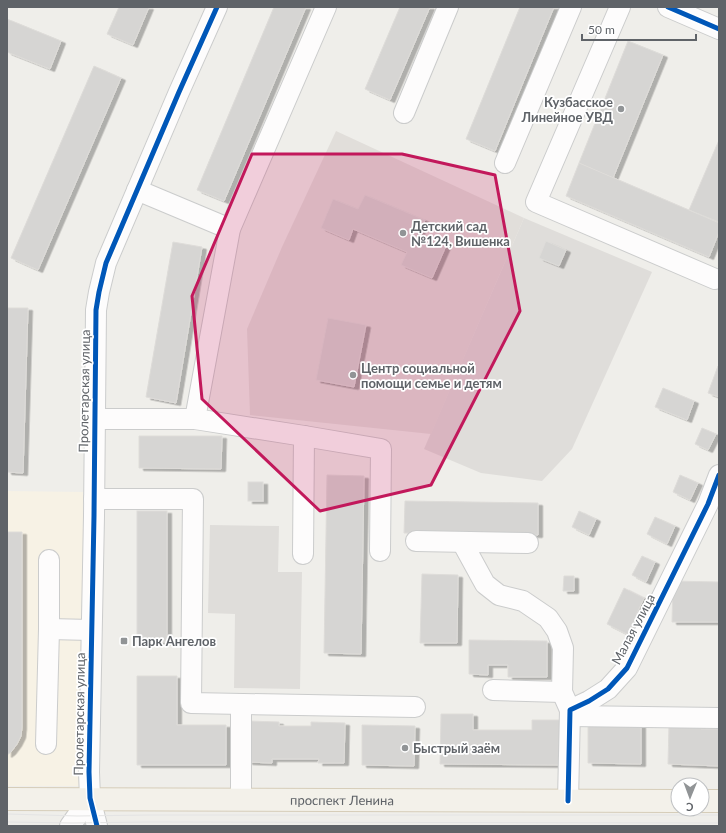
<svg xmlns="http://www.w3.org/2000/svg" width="726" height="833" viewBox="0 0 726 833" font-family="Lato,sans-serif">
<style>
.commercial{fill:#f7f2e5}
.industrial{fill:#dfddda}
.education{fill:#e1deda}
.building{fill:#d6d5d3;stroke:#dedcd9;filter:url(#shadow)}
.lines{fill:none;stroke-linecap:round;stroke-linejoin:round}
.minor-casing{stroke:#cbcccc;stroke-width:22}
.major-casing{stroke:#d6cdb9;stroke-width:24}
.minor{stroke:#fdfcfc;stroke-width:20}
.major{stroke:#f3f1ea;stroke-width:22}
.tram{stroke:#e4e4e4;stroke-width:1}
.cycleway-casing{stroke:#fff;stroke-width:8}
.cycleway{stroke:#0057b8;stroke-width:5}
.marked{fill:#c2185b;fill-opacity:0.2;stroke:#c2185b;stroke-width:3;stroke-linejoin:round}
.poi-dot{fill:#919496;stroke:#fff;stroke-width:1.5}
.labels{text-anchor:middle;stroke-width:3.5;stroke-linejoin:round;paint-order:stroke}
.poi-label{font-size:13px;font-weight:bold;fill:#5f6368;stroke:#fff;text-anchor:start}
.street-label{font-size:13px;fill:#5f6368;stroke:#fff}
</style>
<defs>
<filter id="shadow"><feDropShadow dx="4.5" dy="2.5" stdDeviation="0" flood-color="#0004"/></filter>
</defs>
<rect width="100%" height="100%" fill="#efeeea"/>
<polygon class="commercial" points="7,491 83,492 82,786 7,786"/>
<g class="industrial">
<polygon points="524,218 652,272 572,449 542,481 481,473 424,449"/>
<polygon points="210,525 279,526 278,572 302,572 300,689 234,688 235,614 208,613"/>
</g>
<polygon class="education" points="336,131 524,218 431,434 250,415 247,329 282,247"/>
<g class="building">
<polygon points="119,7 149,7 133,45 107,34"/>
<polygon points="274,7 306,7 224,201 197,190"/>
<polygon points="400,7 430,7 390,100 365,89"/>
<polygon points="520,7 554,7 495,151 466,139"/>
<polygon points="7,19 61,41 50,69 7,52"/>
<polygon points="628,41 663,55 613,178 579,163"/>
<polygon points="94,66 121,78 38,270 11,258"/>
<polygon points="719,140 719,222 689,210"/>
<polygon points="579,163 719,223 719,232 709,257 566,196"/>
<polygon points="365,195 425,220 419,234 446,246 432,278 401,265 407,252 353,229 349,240 321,228 333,199 358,209"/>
<polygon points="546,241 566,250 559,266 539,258"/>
<polygon points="173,242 202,247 176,403 146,397"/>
<polygon points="7,308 28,308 23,473 7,472"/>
<polygon points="328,318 366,325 354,387 316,380"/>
<polygon points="718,366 719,366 719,397 708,393"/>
<polygon points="663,388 694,401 687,420 655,407"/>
<polygon points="702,428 716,434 708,450 695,444"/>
<polygon points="139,436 222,436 221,469 139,468"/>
<polygon points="327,475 364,476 361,654 324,653"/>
<polygon points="680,475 698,483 690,500 673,492"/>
<rect x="248" y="482" width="15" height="19"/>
<polygon points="405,501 538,503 538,535 404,533"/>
<rect x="137" y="511" width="30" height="131"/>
<polygon points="579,511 596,519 589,535 572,527"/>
<polygon points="655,517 675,526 667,544 647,534"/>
<polygon points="7,532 22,532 22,727 21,736 17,744 11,752 7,755"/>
<polygon points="642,556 655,562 646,582 632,575"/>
<polygon points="422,574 458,575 457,643 420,643"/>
<polygon points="564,576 574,576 574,591 563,591"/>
<polygon points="673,581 719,582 719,622 672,622"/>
<polygon points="624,588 644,598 636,615 640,617 631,636 607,624"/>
<polygon points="469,640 547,641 547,677 508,677 508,665 488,665 488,675 469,674"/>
<polygon points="137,676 177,676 177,725 226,725 226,765 137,765"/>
<polygon points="441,714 473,714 473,730 532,730 532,720 562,720 562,765 440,764"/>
<polygon points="249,721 279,722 279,726 311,726 311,722 345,723 344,763 318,763 319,759 272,759 272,763 248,762"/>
<polygon points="588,721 641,722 641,764 588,763"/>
<polygon points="669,723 701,724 701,729 719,729 719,766 668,764"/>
<polygon points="362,725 415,726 414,766 362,765"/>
</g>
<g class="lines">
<g class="minor-casing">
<g id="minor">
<polyline points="620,7 536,202 715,279"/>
<polyline points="668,7 719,29"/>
<polyline points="404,113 448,7"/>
<polyline points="505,163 571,7"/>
<polyline points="137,190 230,229"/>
<polyline points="94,419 195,419 230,229 326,7"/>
<polyline points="195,419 304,436 381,449 380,551"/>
<polyline points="94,499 193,499 191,703 415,707"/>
<polyline points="416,541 528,543"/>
<polyline points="462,542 485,584 499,595 523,601 548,618 557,631 563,648 562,692 570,710"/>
<polyline points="303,554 304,436"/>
<polyline points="49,629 91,630"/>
<polyline points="493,690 562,692"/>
<polyline points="570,716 719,718"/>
<polyline points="46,744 49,629 49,560"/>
<polyline points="241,799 241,704"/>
<polyline points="568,801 570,710 589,701 608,689 627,668 708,504 719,475"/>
<polyline points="70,826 90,798"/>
<polyline points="97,826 90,798 89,772 94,516 96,310 99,292 106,263 179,92 217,7"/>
</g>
</g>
<g class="major-casing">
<g id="major">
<path id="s1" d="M7,799L678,801"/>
<polyline points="702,801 719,801"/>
</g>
</g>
<use href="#minor" class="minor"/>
<use href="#major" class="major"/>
<g class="tram">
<polyline points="7,814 77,816 150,815 719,815"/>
<polyline points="7,822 72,823 150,822 719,823"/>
</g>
<g class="cycleway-casing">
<g id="cycleway">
<polyline points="668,7 719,29"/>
<polyline points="568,801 570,710 589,701 608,689 627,668 708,504 719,475"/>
<polyline points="97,826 90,798 89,772 94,516 96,310 99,292 106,263 179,92 217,7"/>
</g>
</g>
<use href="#cycleway" class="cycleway"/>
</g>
<path class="marked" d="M252,154H402L495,175L520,311L431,485L320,511L202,399L192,296Z"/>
<g class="poi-dot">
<circle cx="621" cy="109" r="4"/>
<circle cx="403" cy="233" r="4"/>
<circle cx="353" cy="375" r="4"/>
<rect x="120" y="637" width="8" height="8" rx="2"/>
<circle cx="405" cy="748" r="4"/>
</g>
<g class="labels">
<g class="poi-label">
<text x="613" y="107" text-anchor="end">Кузбасское<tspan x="613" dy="15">Линейное УВД</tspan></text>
<text x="411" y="231">Детский сад<tspan x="411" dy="15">№124, Вишенка</tspan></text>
<text x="361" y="373">Центр социальной<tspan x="361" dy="15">помощи семье и детям</tspan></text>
<text x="132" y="646">Парк Ангелов</text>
<text x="413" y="753">Быстрый заём</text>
</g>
<g class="street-label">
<text transform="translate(84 391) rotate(-89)" y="5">Пролетарская улица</text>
<text transform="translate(633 629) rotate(-62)" y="5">Малая улица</text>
<text transform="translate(79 714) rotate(-89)" y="5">Пролетарская улица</text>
<text dy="5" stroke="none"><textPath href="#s1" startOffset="335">проспект Ленина</textPath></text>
</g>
</g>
<rect width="726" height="833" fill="none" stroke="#5f6368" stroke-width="16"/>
<g transform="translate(690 797) rotate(181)"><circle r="19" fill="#ffffff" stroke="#bfc1c3"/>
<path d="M0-3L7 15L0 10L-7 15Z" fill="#919496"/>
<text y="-6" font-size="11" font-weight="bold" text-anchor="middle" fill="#5f6368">С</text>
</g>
<path d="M582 34v6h114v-6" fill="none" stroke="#5f6368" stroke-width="2"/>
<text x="588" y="34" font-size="12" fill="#5f6368" stroke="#ffffff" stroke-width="3" paint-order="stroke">50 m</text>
</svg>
